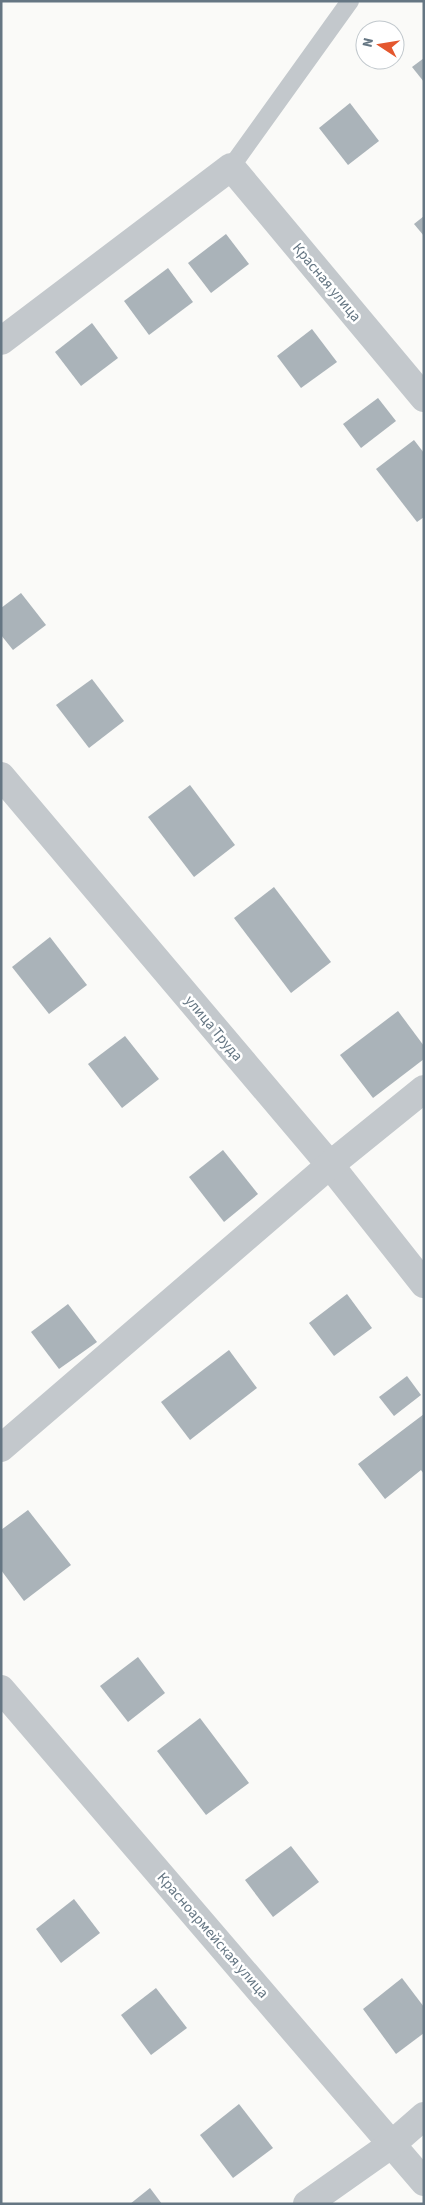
<svg xmlns="http://www.w3.org/2000/svg" width="425" height="2205" viewBox="0 0 425 2205" font-family="'Source Sans 3',sans-serif">
<style>
.building{fill:#aab3b9}
.lines{fill:none;stroke-linecap:round;stroke-linejoin:round}
.service{stroke:#c3c8cc;stroke-width:18}
.minor{stroke:#c3c8cc;stroke-width:28}
.labels{text-anchor:middle;stroke-width:5;stroke-linejoin:round;paint-order:stroke}
.street-label{font-size:15px;fill:#657683;stroke:#fff}
</style>
<rect width="100%" height="100%" fill="#fafaf8"/>
<g class="building">
<polygon points="424,58 424,82 412,67"/>
<polygon points="350,103 379,141 348,165 319,128"/>
<polygon points="424,216 424,236 414,224"/>
<polygon points="226,234 249,264 211,293 188,263"/>
<polygon points="168,268 193,302 149,335 124,301"/>
<polygon points="92,323 118,358 81,386 55,352"/>
<polygon points="312,329 337,362 301,388 277,356"/>
<polygon points="378,398 396,421 361,448 343,424"/>
<polygon points="414,440 424,453 424,517 417,522 376,469"/>
<polygon points="21,593 46,625 13,650 1,635 1,608"/>
<polygon points="92,679 124,721 89,748 56,705"/>
<polygon points="190,785 235,845 194,877 148,817"/>
<polygon points="274,887 331,962 291,993 234,918"/>
<polygon points="50,937 87,985 49,1014 12,967"/>
<polygon points="398,1011 424,1046 424,1059 373,1098 340,1055"/>
<polygon points="125,1036 159,1079 122,1108 88,1064"/>
<polygon points="223,1150 258,1194 224,1222 189,1177"/>
<polygon points="347,1294 372,1328 334,1356 309,1323"/>
<polygon points="68,1304 97,1342 59,1369 31,1332"/>
<polygon points="229,1350 257,1388 190,1440 161,1402"/>
<polygon points="407,1376 421,1395 394,1416 379,1397"/>
<polygon points="424,1414 424,1474 421,1470 385,1499 358,1464"/>
<polygon points="28,1510 71,1565 24,1601 1,1570 1,1530"/>
<polygon points="138,1657 165,1693 128,1722 100,1686"/>
<polygon points="200,1718 249,1783 206,1815 157,1751"/>
<polygon points="291,1846 319,1882 273,1917 245,1880"/>
<polygon points="74,1899 100,1933 61,1963 36,1929"/>
<polygon points="402,1978 424,2007 424,2033 396,2054 363,2009"/>
<polygon points="156,1988 187,2028 151,2055 121,2015"/>
<polygon points="239,2104 273,2148 233,2178 200,2135"/>
<polygon points="150,2188 162,2204 130,2204"/>
</g>
<g class="lines">
<polyline class="service" points="231,167 350,1"/>
<g class="minor">
<polyline points="1,341 231,167 424,398"/>
<polyline points="1,776 330,1165 424,1284"/>
<polyline points="1,1448 330,1165 424,1089"/>
<polyline points="1,1689 424,2182"/>
<polyline points="307,2204 392,2144 424,2116"/>
</g>
</g>
<g class="labels">
<g class="street-label">
<text transform="translate(327 282) rotate(50)" y="5">Красная улица</text>
<text transform="translate(214 1028) rotate(50)" y="5">улица Труда</text>
<text transform="translate(213 1935) rotate(49)" y="5">Красноармейская улица</text>
</g>
</g>
<rect width="425" height="2205" fill="none" stroke="#657683" stroke-width="5"/>
<g transform="translate(380 45) rotate(282)"><circle r="24" fill="#ffffff" stroke="#c1c8cd"/>
<path d="M0-4L9 19L0 12L-9 19Z" fill="#e4572e"/>
<text y="-8" font-size="14" font-weight="bold" text-anchor="middle" fill="#657683">N</text>
</g>
</svg>
